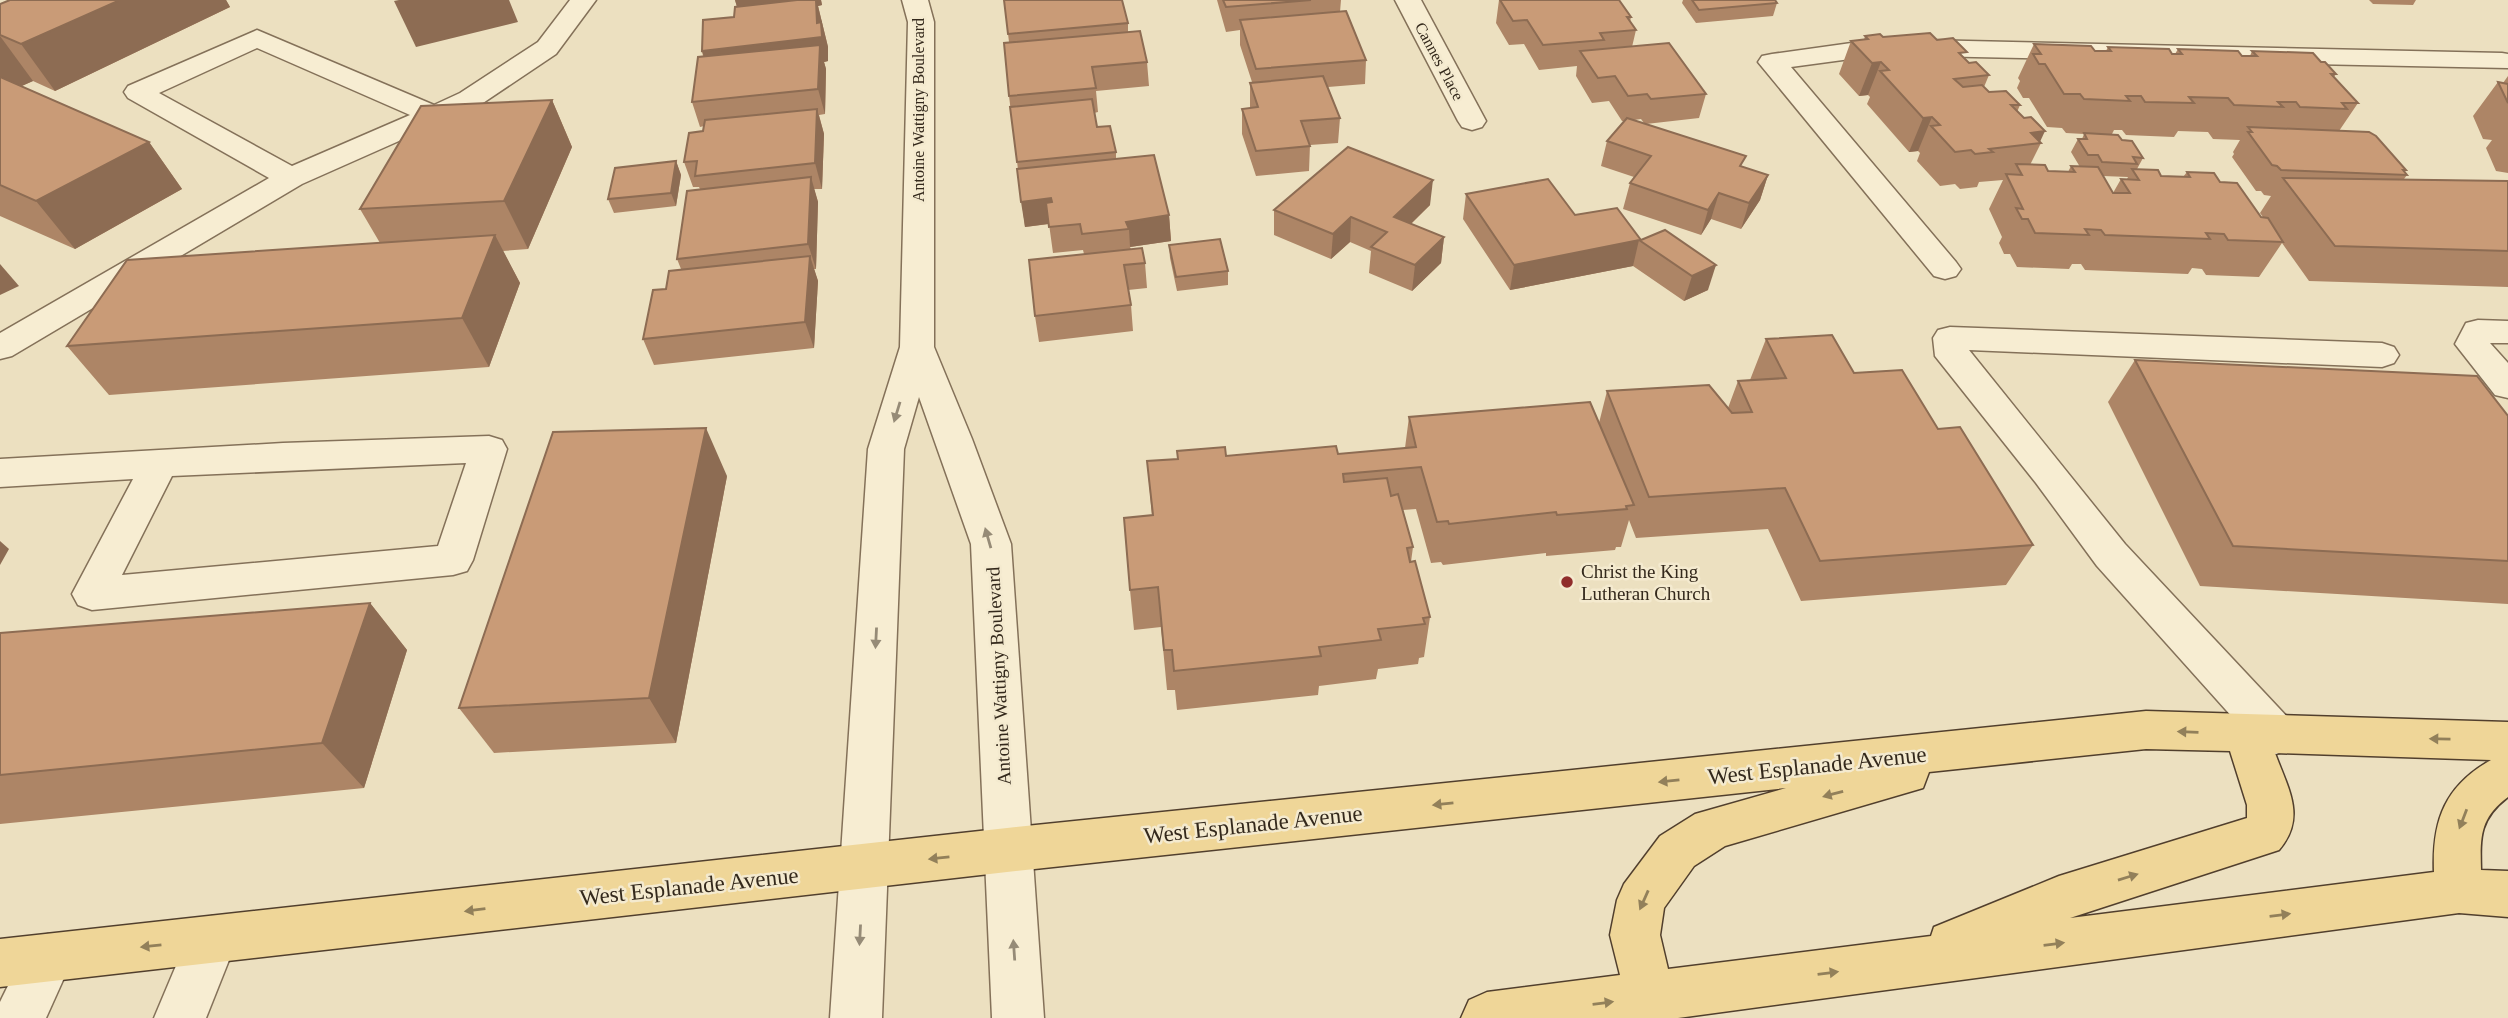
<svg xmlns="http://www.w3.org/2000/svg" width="2508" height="1018" viewBox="0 0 2508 1018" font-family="'Times New Roman',serif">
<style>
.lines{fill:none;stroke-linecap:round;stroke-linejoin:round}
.minor-casing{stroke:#847159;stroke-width:3}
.major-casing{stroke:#513f2d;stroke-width:3}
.minor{fill:#f7edd2;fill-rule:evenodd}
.major{fill:#efd698;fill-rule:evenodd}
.wall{fill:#ad8566;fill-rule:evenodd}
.shaded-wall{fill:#8d6c53}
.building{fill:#c99b77;stroke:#8d6c53;stroke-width:2}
.oneway{fill:#968b77}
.oneway2{fill:#92805a}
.poi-dot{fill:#902d2b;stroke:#f4eacf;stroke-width:2.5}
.labels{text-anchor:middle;stroke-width:5;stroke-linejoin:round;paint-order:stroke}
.far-street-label{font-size:16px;fill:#34291c;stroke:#f4eacf}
.poi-label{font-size:19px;fill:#34291c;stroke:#f4eacf;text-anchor:start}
.street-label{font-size:19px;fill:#34291c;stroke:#f4eacf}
.near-street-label{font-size:23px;fill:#34291c;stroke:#f4eacf}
</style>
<rect width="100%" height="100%" fill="#ece0c0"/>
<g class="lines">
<g class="minor-casing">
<g id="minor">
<path d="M570,0H596L556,54L480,105L302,184L12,356L0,359V333L269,178L128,98L124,92L128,86L257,30L434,105L460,93L538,42ZM257,48L410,115L292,166L159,93Z"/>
<polygon points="902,0 928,0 934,22 934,347 972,439 1011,544 1044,1018 992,1018 971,544 919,397 904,449 882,1018 830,1018 868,449 900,347 908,22"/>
<polygon points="1395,0 1421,0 1486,121 1482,127 1472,130 1462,127 1458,121"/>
<polygon points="1880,39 2502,53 2508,54 2508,68 1880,55 1791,67 1956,262 1961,269 1956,276 1945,279 1934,276 1758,62 1762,56 1772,54"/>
<polygon points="2478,320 2508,321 2508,343 2490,343 2508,363 2508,398 2495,395 2455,344 2466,323"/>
<polygon points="1950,327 2382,343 2394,347 2399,355 2394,363 2382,367 1969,350 2125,544 2292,722 2298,735 2292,748 2276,754 2260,748 2097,566 2036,483 1935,356 1933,338 1938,330"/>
<path d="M489,436L502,440L507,449L473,560L467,571L453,575L92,610L78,605L72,594L133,479L0,487V459L283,443ZM466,463L438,546L122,575L172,476Z"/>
<polygon points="212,916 230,923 237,940 206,1018 154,1018 194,923"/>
<polygon points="48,934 66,941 73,958 46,1018 0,1018 0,1002 30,941"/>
</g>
</g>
<g class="major-casing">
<path id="major" d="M2146,711L2508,722V797C2480,818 2480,836 2481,870L2508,871V917L2459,913L1678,1018H1461L1469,1000L1487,992L1620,975L1610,935L1617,900L1624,884L1660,836L1695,814L1786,788L1007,872L0,987V939L1007,828ZM2146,749L2230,751L2247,805V818L2059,876L1934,927L1931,936L1668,969L1660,935L1664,908L1694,866L1725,846L1923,788L1929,772ZM2275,753L2491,760C2445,786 2432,820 2434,872L2070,918L2279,850C2307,817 2288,789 2275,753Z"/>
</g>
<use href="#minor" class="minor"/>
<use href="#major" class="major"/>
</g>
<g class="wall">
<polygon points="10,0 226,0 230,7 55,91 33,81 21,86 149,142 182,189 75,249 0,216 0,4"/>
<polygon points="735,0 821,0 822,5 818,6 828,47 828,61 824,62 826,69 825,114 819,115 824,134 822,189 814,189 818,202 816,269 814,269 818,281 814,348 654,365 643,339 666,289 681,269 677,259 700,189 699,187 693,187 684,162 703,131 704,126 700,127 692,102 703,56 702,51 734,17 737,7"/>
<polygon points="1004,0 1128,23 1128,32 1147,62 1149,86 1096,91 1098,112 1094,113 1097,127 1116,152 1116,159 1169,215 1171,241 1130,247 1131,249 1145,263 1147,288 1128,290 1131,305 1133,331 1039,342 1035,316 1084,254 1083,250 1053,253 1049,224 1025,227 1009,96 1009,42"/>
<polygon points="1217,0 1341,0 1340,12 1366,60 1365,84 1328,87 1340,118 1338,143 1310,145 1309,171 1256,176 1242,134 1242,109 1250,108 1250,83 1252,82 1240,45 1240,30 1226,32"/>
<path d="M1499,0H1619L1631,17L1630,22L1636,30L1632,47L1706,94L1699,118L1646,124L1743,167L1768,175L1760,200L1741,229L1711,219L1701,235L1623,209L1630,183L1634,177L1601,166L1607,141L1624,121H1622L1609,101L1592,103L1576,76L1577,66L1539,70L1524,44L1509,45L1496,23ZM1641,119L1644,123L1634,120Z"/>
<polygon points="1683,0 1775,0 1777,3 1773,16 1696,23 1682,3"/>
<polygon points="2369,0 2416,0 2413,5 2373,4"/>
<path d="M1865,36L1937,40L1964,58L1969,63L1989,75L1984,87L1989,92L2020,105L2017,112L2041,143L2030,165L2048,171L2068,172L2071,166L2080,167L2071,152L2078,139H2082L2084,134L2066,133L2062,128L2047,127L2029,98H2023L2017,88L2020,81L2018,78L2034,44L2095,51H2106L2108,47L2175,54L2178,49L2250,56L2252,51L2321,62L2336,74L2334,77L2358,103L2339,131L2406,170L2405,172L2407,175L2404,179L2508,181V287L2309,281L2282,243L2259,277L2206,275L2202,269L2192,268L2188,274L2085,270L2081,264H2072L2069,269L2017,267L2010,254H2004L1999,243L2002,237L1989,209L2003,180L1979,182L1977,187L1960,189L1955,184L1940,186L1917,161L1920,153L1918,151L1909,152L1867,104L1870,97L1868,95L1859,96L1839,74L1851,41L1864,40ZM2114,130H2122L2126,135L2174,137L2178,131L2208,132L2213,139L2240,140L2233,152L2234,154L2232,157L2256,191H2261L2264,195L2271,196L2260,213L2263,217H2261L2220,182L2187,172L2183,177L2161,176L2137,169L2143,158L2122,140L2112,134ZM2103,176L2128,177L2127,179H2121L2113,193Z"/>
<polygon points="2508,76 2508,173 2496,171 2486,148 2492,140 2483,139 2473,116 2498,82 2503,83"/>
<polygon points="552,100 572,147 528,249 503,251 520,283 489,367 109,395 67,346 380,243 360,209"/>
<polygon points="676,161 681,175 676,206 614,213 608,199"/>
<polygon points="1466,194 1575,215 1641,240 1665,230 1708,290 1684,301 1633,266 1510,290 1463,219"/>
<polygon points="1430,205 1411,224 1444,237 1441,263 1412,291 1369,273 1371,251 1350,242 1331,259 1274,235 1274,210"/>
<polygon points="1169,245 1228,271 1228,285 1177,291 1170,258"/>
<polygon points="1766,339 1854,373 1938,429 2033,545 2006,585 1801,601 1768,529 1636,538 1629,520 1621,547 1616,547 1615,550 1546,556 1546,553 1443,565 1441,562 1431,563 1416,509 1403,510 1413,547 1411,562 1430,617 1424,657 1419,658 1418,664 1378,669 1376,679 1319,686 1318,695 1177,710 1175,690 1167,690 1161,627 1134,630 1130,590 1152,516 1147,461 1226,456 1338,454 1405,448 1409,417 1599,423 1607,391 1728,408 1738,381 1750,380"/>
<polygon points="2135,360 2508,416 2508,604 2200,586 2108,402"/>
<polygon points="727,476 676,743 494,753 459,708"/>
<polygon points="370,603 407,650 364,788 0,824 0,633"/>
</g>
<g class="shaded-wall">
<polygon points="120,0 226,0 230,7 55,91 21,44"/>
<polygon points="399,0 509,0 518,22 416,47 394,1"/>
<polygon points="735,0 821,0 822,5 818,6 828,47 828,61 824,62 826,69 825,114 818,89 710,75 702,51 820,37 738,10"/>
<polygon points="0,36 33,81 0,96"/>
<polygon points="1881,62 1868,95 1859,96 1872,63"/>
<polygon points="552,100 572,147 528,249 504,201"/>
<polygon points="817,109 824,134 822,189 815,163"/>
<polygon points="1932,117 1918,151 1909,152 1923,118"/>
<polygon points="2045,131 2039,144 2031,133"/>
<polygon points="149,142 182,189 75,249 36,201"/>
<polygon points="676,161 681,175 676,206 671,193"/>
<polygon points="1768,175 1760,200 1741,229 1749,203"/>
<polygon points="811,177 818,202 816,269 808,244"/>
<polygon points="1433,180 1430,205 1391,243 1394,217"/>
<polygon points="1719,193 1711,219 1701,235 1708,210"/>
<polygon points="1051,198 1055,223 1025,227 1021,202"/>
<polygon points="1169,215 1171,241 1130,247 1129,229 1126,222"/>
<polygon points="1351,217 1350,242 1331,259 1333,234"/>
<polygon points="495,235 520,283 489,367 462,318"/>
<polygon points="1444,237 1441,263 1412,291 1415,265"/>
<polygon points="1639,240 1633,266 1510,290 1514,265"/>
<polygon points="810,256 818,281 814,348 805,322"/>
<polygon points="0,264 19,286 0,295"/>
<polygon points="1716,265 1708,290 1684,301 1692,276"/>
<polygon points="706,428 727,476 676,743 649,698"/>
<polygon points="0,541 9,549 0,565"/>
<polygon points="370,603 407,650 364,788 322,743"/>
</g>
<g class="building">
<polygon points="10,0 120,0 21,44 0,35 0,4"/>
<polygon points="797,0 816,0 817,23 821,22 822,37 702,51 703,20 734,17 735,7"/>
<polygon points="1004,0 1122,0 1128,23 1008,34"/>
<polygon points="1223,0 1311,0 1226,7"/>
<polygon points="1500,0 1619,0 1631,17 1627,17 1636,30 1600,33 1604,40 1543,45 1527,20 1513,21"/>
<polygon points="1692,0 1775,0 1777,3 1699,10"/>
<polygon points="1346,11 1366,60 1256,69 1240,20"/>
<polygon points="1140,31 1147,62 1092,67 1096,88 1009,96 1004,43"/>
<polygon points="1930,33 1937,40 1953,38 1967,52 1959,53 1969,63 1976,62 1989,75 1954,79 1963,87 1982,85 1989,92 2006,91 2020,105 2011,105 2024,118 2031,117 2045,131 2031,133 2041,143 1989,149 1993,152 1975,154 1971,150 1955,152 1931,126 1940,125 1932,117 1923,118 1880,71 1889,70 1881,62 1872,63 1851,41 1868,39 1865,36 1880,34 1883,37"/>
<polygon points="1669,43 1706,94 1651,99 1647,94 1628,96 1615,76 1598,78 1580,51"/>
<polygon points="2034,44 2091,46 2095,51 2111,51 2108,47 2169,49 2172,54 2182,54 2178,49 2238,51 2242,56 2257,56 2252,51 2313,53 2321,62 2325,62 2336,74 2331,74 2358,103 2342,103 2347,109 2300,107 2296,102 2278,102 2283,107 2234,105 2228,98 2189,97 2194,103 2145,102 2141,96 2126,96 2130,101 2084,99 2080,94 2064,94 2045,64 2039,64 2033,54 2041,54"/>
<polygon points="820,45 818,89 692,102 698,57"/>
<polygon points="1323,76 1340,118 1301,121 1310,146 1256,151 1242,109 1258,107 1250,83"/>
<polygon points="0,77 149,142 36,201 0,185"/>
<polygon points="2498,82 2508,84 2508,103"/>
<polygon points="1092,99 1097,127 1110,126 1116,152 1017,162 1010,107"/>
<polygon points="552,100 504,201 360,209 421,106"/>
<polygon points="817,109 815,163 695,176 697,161 684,162 689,133 703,131 705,120"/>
<polygon points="1627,118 1746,156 1740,166 1768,175 1749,203 1719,193 1708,210 1630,183 1651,156 1607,141"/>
<polygon points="2248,127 2369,132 2376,136 2406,170 2403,170 2407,175 2281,170 2277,166 2272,165 2248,132 2252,132"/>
<polygon points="2084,133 2118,135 2122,140 2132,141 2143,158 2133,157 2137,164 2102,162 2098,155 2088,155 2078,139 2087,139"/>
<polygon points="1348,147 1433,180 1394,217 1444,237 1415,265 1371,247 1387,232 1351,217 1333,234 1274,210"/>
<polygon points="1154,155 1169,215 1126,222 1129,229 1082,234 1080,224 1049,227 1046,203 1052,202 1051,198 1021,202 1017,169"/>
<polygon points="676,161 671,193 608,199 615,168"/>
<polygon points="2016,164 2045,165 2048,171 2075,172 2071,166 2098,167 2113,193 2130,193 2121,179 2139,180 2132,169 2158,170 2161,176 2190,177 2187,172 2214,173 2220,182 2237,183 2261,217 2268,218 2283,242 2228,240 2224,234 2206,233 2210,239 2105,235 2101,230 2085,229 2089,235 2035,233 2028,219 2022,219 2016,208 2023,209 2006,174 2022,175"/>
<polygon points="811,177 808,244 677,259 687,191"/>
<polygon points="2283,178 2508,181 2508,251 2335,246"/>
<polygon points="1548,179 1575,215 1617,208 1641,240 1665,230 1716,265 1692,276 1639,240 1514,265 1466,194"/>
<polygon points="495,235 462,318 67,346 127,260"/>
<polygon points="1220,239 1228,271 1176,277 1169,245"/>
<polygon points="1142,248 1145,263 1124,265 1131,305 1035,316 1029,260"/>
<polygon points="810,256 805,322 643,339 653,290 666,289 669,271"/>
<polygon points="1832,335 1854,373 1902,370 1938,429 1960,427 2033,545 1820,561 1785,488 1649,497 1607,391 1709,385 1732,413 1752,412 1738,381 1786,378 1766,339"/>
<polygon points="2135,360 2477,376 2508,416 2508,561 2233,546"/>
<polygon points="1590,402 1634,505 1626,506 1627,509 1557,515 1556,512 1449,524 1448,521 1437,522 1421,467 1343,474 1344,482 1387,478 1391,496 1398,494 1413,547 1407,548 1410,562 1415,561 1430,617 1423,618 1425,624 1378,629 1381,640 1319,647 1321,656 1174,671 1172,650 1164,650 1158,587 1130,590 1124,518 1153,515 1147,461 1178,459 1177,451 1225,447 1226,456 1336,446 1338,454 1416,447 1409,417"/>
<polygon points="706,428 649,698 459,708 553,432"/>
<polygon points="370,603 322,743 0,775 0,633"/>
</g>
<defs><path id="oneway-solid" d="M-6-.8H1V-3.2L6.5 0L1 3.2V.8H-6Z" transform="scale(1.75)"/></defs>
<g class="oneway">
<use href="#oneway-solid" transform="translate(897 412) rotate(107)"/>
<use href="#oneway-solid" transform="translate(988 538) rotate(-106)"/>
<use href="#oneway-solid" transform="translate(876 638) rotate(93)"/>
<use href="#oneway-solid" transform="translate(860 935) rotate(93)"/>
<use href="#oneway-solid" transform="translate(1014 950) rotate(-94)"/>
</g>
<g class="oneway2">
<use href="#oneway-solid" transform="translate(2188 732) rotate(-178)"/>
<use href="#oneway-solid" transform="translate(2440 739) rotate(-179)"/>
<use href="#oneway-solid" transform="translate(1669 781) rotate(174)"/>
<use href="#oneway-solid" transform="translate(1833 794) rotate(165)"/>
<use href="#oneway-solid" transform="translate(1443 804) rotate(174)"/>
<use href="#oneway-solid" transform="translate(2463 819) rotate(111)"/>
<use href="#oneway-solid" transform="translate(939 858) rotate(174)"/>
<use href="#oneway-solid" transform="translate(2128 877) rotate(-17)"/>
<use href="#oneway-solid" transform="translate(1644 900) rotate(114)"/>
<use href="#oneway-solid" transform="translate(475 910) rotate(173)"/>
<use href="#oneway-solid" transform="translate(2280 915) rotate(-7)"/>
<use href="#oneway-solid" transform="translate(2054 944) rotate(-7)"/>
<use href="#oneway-solid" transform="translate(151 946) rotate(174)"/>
<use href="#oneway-solid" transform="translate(1828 973) rotate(-7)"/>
<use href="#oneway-solid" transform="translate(1603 1003) rotate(-7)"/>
</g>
<circle class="poi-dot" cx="1567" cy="582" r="7"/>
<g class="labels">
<g class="far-street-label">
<text transform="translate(1440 61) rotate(62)" y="6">Cannes Place</text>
<text transform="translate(918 110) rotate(-90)" y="6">Antoine Wattigny Boulevard</text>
</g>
<g class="poi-label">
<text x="1581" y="578">Christ the King<tspan x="1581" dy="22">Lutheran Church</tspan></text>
</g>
<g class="street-label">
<text transform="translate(998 676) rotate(-93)" y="7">Antoine Wattigny Boulevard</text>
</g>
<g class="near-street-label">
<text transform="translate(1817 765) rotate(-6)" y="8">West Esplanade Avenue</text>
<text transform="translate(1253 824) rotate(-6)" y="8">West Esplanade Avenue</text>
<text transform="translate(689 886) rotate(-6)" y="8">West Esplanade Avenue</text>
</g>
</g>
</svg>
